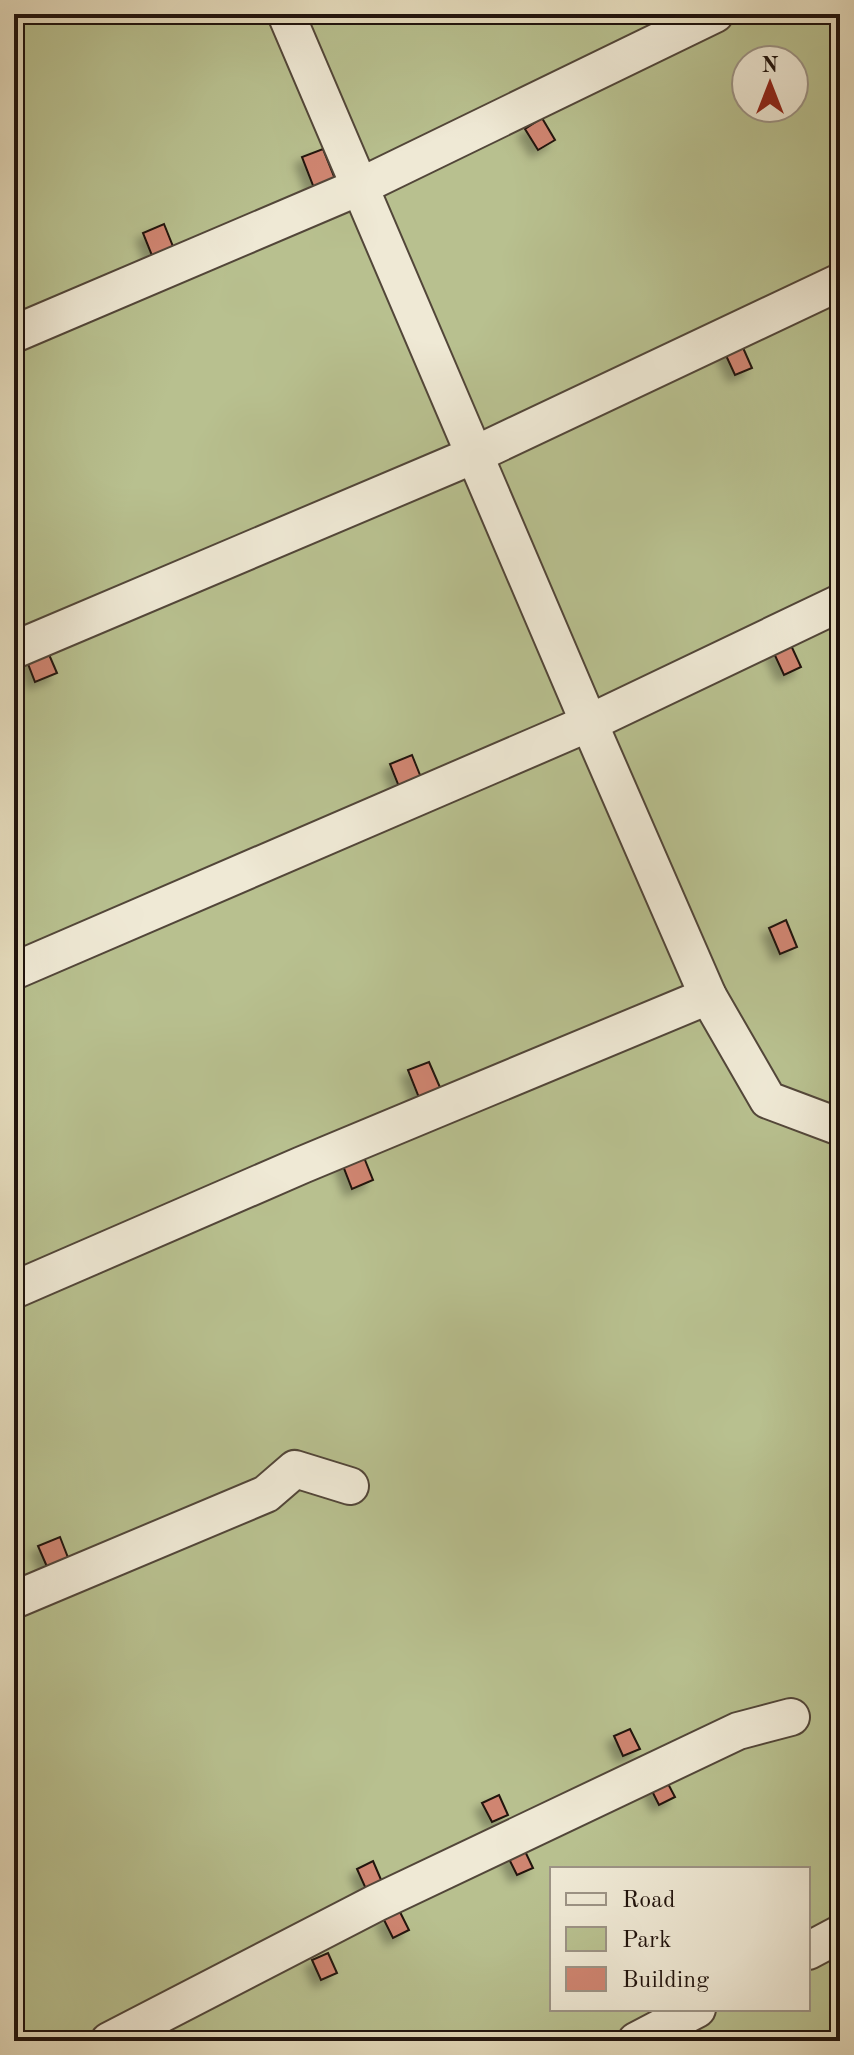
<svg xmlns="http://www.w3.org/2000/svg" width="854" height="2055" viewBox="0 0 854 2055" font-family="'Old Standard TT',serif">
<style>
.green{fill:#b8c08f;stroke:#6c6a4e;stroke-width:2;fill-rule:evenodd}
.building{fill:#cf8571;stroke:#20130d;stroke-width:2;filter:url(#shadow)}
.lines{fill:none;stroke-linecap:round;stroke-linejoin:round}
.minor-casing{stroke:#524639;stroke-width:40}
.minor{stroke:#efe9d5;stroke-width:36}
</style>
<defs>
<filter id="shadow"><feDropShadow dx="-7" dy="7" stdDeviation="4" flood-color="#0004"/></filter>
</defs>
<rect width="100%" height="100%" fill="#e6ddbe"/>
<filter id="stains"><feTurbulence type="fractalNoise" baseFrequency=".0025" numOctaves="4"/><feColorMatrix values="0 0 0 0 .2 0 0 0 0 .09 0 0 0 0 .02 0 0 0 .5 -.17"/></filter>
<radialGradient id="worn" r=".72"><stop offset=".6" stop-color="#630" stop-opacity="0"/><stop offset="1" stop-color="#630" stop-opacity=".3"/></radialGradient>
<path class="green" d="M14,14H840V2041H14ZM746,60H794V108H746ZM552,1869H808V2009H552Z"/>
<g class="building">
<polygon points="542,118 555,140 538,150 525,129"/>
<polygon points="323,149 335,179 314,188 302,157"/>
<polygon points="164,224 176,254 155,263 143,233"/>
<polygon points="740,341 752,368 735,375 723,349"/>
<polygon points="789,641 801,667 784,675 772,649"/>
<polygon points="44,643 57,673 35,682 23,651"/>
<polygon points="412,755 424,785 402,794 390,764"/>
<polygon points="786,920 797,947 780,954 769,928"/>
<polygon points="429,1062 442,1092 420,1100 408,1070"/>
<polygon points="361,1150 373,1180 352,1189 340,1158"/>
<polygon points="60,1537 72,1568 51,1576 38,1546"/>
<polygon points="630,1729 640,1749 623,1756 614,1736"/>
<polygon points="665,1778 675,1797 659,1805 649,1785"/>
<polygon points="499,1795 508,1815 492,1822 482,1803"/>
<polygon points="523,1847 533,1868 517,1875 507,1855"/>
<polygon points="373,1861 382,1882 366,1889 357,1869"/>
<polygon points="399,1910 409,1930 393,1938 383,1918"/>
<polygon points="328,1953 337,1973 321,1980 312,1960"/>
</g>
<g class="lines">
<g class="minor-casing">
<g id="minor">
<polyline points="286,14 589,723 708,996 768,1100 840,1127"/>
<polyline points="14,334 359,187 715,14"/>
<polyline points="14,650 474,455 840,282"/>
<polyline points="14,971 589,723 840,603"/>
<polyline points="14,1290 302,1165 708,996"/>
<polyline points="14,1600 266,1494 295,1469 350,1486"/>
<polyline points="808,1951 840,1934"/>
<polyline points="109,2041 376,1903 738,1731 791,1717"/>
<polyline points="636,2041 697,2009"/>
</g>
</g>
<use href="#minor" class="minor"/>
</g>
<rect width="854" height="2055" fill="none" stroke="#e6ddbe" stroke-width="48"/>
<rect x="16" y="16" width="822" height="2023" fill="none" stroke="#20130d" stroke-width="4"/>
<rect x="24" y="24" width="806" height="2007" fill="none" stroke="#20130d" stroke-width="2"/>
<rect x="550" y="1867" width="260" height="144" fill="#efe9d5" stroke="#9c9385" stroke-width="2"/>
<rect x="566" y="1893" width="40" height="12" fill="#efe9d5" stroke="#9c9385" stroke-width="2"/>
<text x="622" y="1907" font-size="24" fill="#20130d">Road</text>
<rect x="566" y="1927" width="40" height="24" fill="#b8c08f" stroke="#9c9385" stroke-width="2"/>
<text x="622" y="1947" font-size="24" fill="#20130d">Park</text>
<rect x="566" y="1967" width="40" height="24" fill="#cf8571" stroke="#9c9385" stroke-width="2"/>
<text x="622" y="1987" font-size="24" fill="#20130d">Building</text>
<g transform="translate(770 84)"><circle r="38" fill="#efe9d5" stroke="#9c9385" stroke-width="2"/>
<path d="M0-6L14 30L0 20L-14 30Z" fill="#8f2418"/>
<text y="-12" font-size="22" font-weight="bold" text-anchor="middle" fill="#20130d">N</text>
</g>
<rect width="100%" height="100%" filter="url(#stains)"/>
<rect width="100%" height="100%" fill="url(#worn)"/>
</svg>
